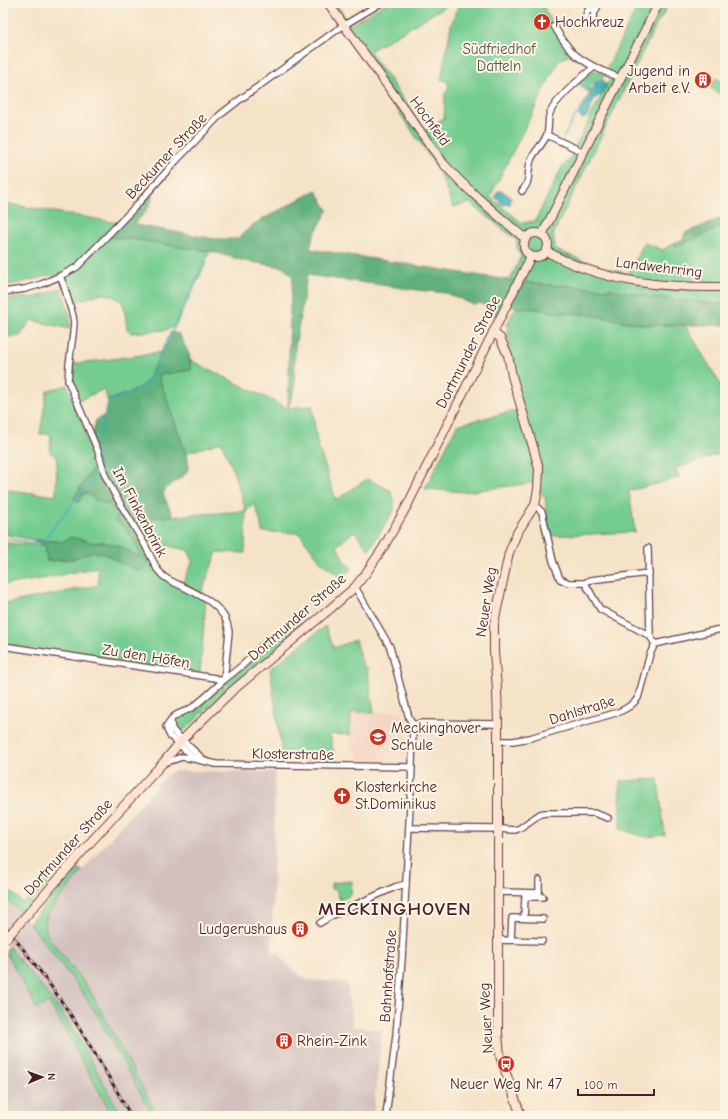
<svg xmlns="http://www.w3.org/2000/svg" width="728" height="1119" viewBox="0 0 728 1119" font-family="'Comic Neue',sans-serif">
<style>
.built{fill:#f5d3c2}
.industrial{fill:#d1c0bd}
.green{fill:#74cc91;stroke:#5f765e}
.forest{fill:#5fb07b;stroke:#546853}
.water{fill:#3caeb6;stroke:#436670}
.lines{fill:none;stroke-linecap:round;stroke-linejoin:round}
.stream{stroke:#3caeb6;stroke-width:1.5}
.street-casing{stroke:#643c43;stroke-width:8}
.secondary-casing{stroke:#643c43;stroke-width:10}
.street{stroke:#fff;stroke-width:5.5}
.secondary{stroke:#fde4d1;stroke-width:8}
.rail-casing{stroke:#4a1f2b;stroke-width:3}
.rail{stroke:#fcf5e5;stroke-width:1.5;stroke-dasharray:4.5;stroke-linecap:butt}
.secondary-bridge-casing{stroke:#643c43;stroke-width:10;stroke-linecap:butt}
.secondary-bridge{stroke:#fde4d1;stroke-width:8}
.labels{text-anchor:middle;stroke-width:4;stroke-linejoin:round;paint-order:stroke}
.poi-label{font-size:15px;fill:#4a1f2b;stroke:#fcf5e5;text-anchor:start}
.park-label{font-size:15px;fill:#57534a;stroke:#fcf5e5}
.street-label{font-size:15px;fill:#4a1f2b;stroke:#fcf5e5}
.district-label{font-size:19px;font-weight:bold;letter-spacing:1px;fill:#4a1f2b;stroke:#fcf5e5}
</style>
<rect width="100%" height="100%" fill="#fcf5e5"/>
<filter id="ink" filterUnits="userSpaceOnUse"><feTurbulence type="fractalNoise" baseFrequency=".025" numOctaves="2"/><feDisplacementMap in="SourceGraphic" scale="8" xChannelSelector="R" yChannelSelector="G"/><feConvolveMatrix kernelMatrix="1 2 1 2 8 2 1 2 1" color-interpolation-filters="sRGB"/></filter>
<filter id="wash" filterUnits="userSpaceOnUse"><feTurbulence type="fractalNoise" baseFrequency=".012" numOctaves="4" result="noise"/><feDisplacementMap in="SourceGraphic" scale="16" xChannelSelector="R" yChannelSelector="G"/><feGaussianBlur stdDeviation="0.9" result="paint"/><feColorMatrix in="noise" values="0 0 0 0 0 0 0 0 0 0 0 0 0 0 0 0 0 1.4 0 .05"/><feComposite in="paint" operator="in"/></filter>
<g filter="url(#wash)">
<rect width="100%" height="100%" fill="#f5e3c8"/>
<polygon class="built" points="401,711 407,738 406,763 386,763 382,761 357,761 357,750 350,749 351,712 374,713"/>
<g class="industrial">
<polygon points="174,771 275,772 272,952 280,953 283,961 306,980 347,982 353,1027 382,1030 373,1116 158,1116 89,989 49,938 45,931 45,922 47,915 82,871 114,834 168,774"/>
<polygon points="3,896 21,913 79,988 96,1013 153,1116 122,1116 86,1052 61,1011 3,940"/>
<polygon points="6,952 37,1009 49,1001 113,1116 3,1116 3,955"/>
</g>
<g class="green">
<path d="M324,3H336L351,26L353,23L386,3H452L444,7L370,51L425,131L434,123L436,126H438L439,120L444,119L445,94L449,87L447,81L441,80L451,25L458,5L459,3H541L554,26L572,55L559,60L490,197L522,223L535,221L562,167L569,160L576,145L612,75L605,72L639,3H670L655,27L553,234L556,250C580,260 603,269 629,273L644,243L663,250L674,243L676,247L725,225V305L652,297L610,289L549,285L510,280L521,256L517,250V241L513,237L470,203L453,207L438,169Z"/>
<path d="M593,70L604,74L602,80C593,81 592,85 588,92L578,83Z"/>
<polygon points="716,78 725,83 725,97 710,88"/>
<polygon points="3,203 119,223 76,266 53,277 51,275 19,283 3,286"/>
<polygon points="107,237 146,241 179,247 210,251 174,327 165,330 131,333 127,329 124,306 121,301 115,297 106,294 99,294 71,303 65,280 63,280 62,277 78,268"/>
<polygon points="61,288 70,316 70,329 31,320 20,336 5,337 3,371 3,299 37,297"/>
<polygon points="516,307 539,309 553,312 584,314 646,325 685,325 725,392 725,452 676,468 679,477 664,482 629,491 635,532 549,536 545,497 532,483 465,492 425,489 457,425 521,409 510,351 507,324"/>
<path d="M161,352C157,361 151,379 143,385C134,392 120,396 109,400L108,402L104,389L80,400C72,384 71,382 72,364L127,357Z"/>
<polygon points="190,360 287,408 312,406 317,442 336,500 367,479 390,490 394,499 394,510 369,550 354,531 337,546 344,561 352,568 342,578 322,563 299,533 262,532 260,519 254,504 246,511 245,553 217,552 201,594 182,584 193,561 188,550 146,542 133,519 246,511 232,467 221,442 186,453 158,375 191,370"/>
<polygon points="67,385 90,445 96,463 92,471 79,489 84,493 89,494 97,501 109,505 117,514 115,521 125,527 138,547 140,557 116,545 103,542 90,543 85,540 62,542 57,541 34,540 3,534 3,489 56,496 57,457 50,452 51,434 40,434 47,391"/>
<polygon points="3,543 45,545 47,561 73,559 93,551 108,555 122,564 151,560 155,569 206,600 200,673 3,644 3,604 99,585 97,567 47,578 3,585 3,570 6,566 3,553"/>
<polygon points="300,622 304,628 229,688 225,683 272,641"/>
<polygon points="325,626 334,648 355,640 364,668 367,667 374,713 351,712 350,735 330,734 335,760 283,760 270,669"/>
<path d="M223,685L227,690L187,728L182,731L176,730C173,726 173,723 175,718L198,706Z"/>
<polygon points="658,779 665,835 645,837 620,829 620,781"/>
<path d="M78,868L82,871L47,915C44,924 45,930 49,938L89,989L158,1116H153L96,1013L79,988L29,923Z"/>
<polygon points="48,877 51,881 21,913 3,896 3,884 23,903"/>
<polygon points="352,881 351,895 340,900 336,890 331,889 331,883"/>
<polygon points="8,946 61,1011 86,1052 122,1116 113,1116 49,1002 37,1009 6,952"/>
</g>
<g class="forest">
<polygon points="155,186 150,205 141,217 136,222 136,225 214,239 237,239 254,224 316,190 328,210 313,237 310,249 501,279 549,285 610,289 652,297 725,305 725,325 646,325 584,314 553,312 538,309 519,308 508,304 499,320 485,306 480,303 474,305 446,293 417,290 307,275 295,348 294,390 288,408 290,307 293,277 283,267 245,261 210,251 179,247 146,241 107,237"/>
<polygon points="725,217 725,225 676,247 674,243 683,239 685,233"/>
<path d="M171,332L179,334L189,354L191,370L158,375L188,459C192,481 169,479 163,494L173,516L133,519L146,542L151,560L140,571L122,564L108,555L93,551L73,559L47,561L45,545L34,540L57,541L62,542L70,537L85,540L90,543L103,542L116,545L140,557L138,547L125,527L115,521L117,514L109,505L97,501L88,494L84,493L78,503L74,498L96,463L90,445L96,420L104,416L109,400C122,395 139,391 148,379Z"/>
</g>
<g class="water">
<polygon points="601,80 604,81 606,85 602,94 594,99 587,117 583,119 579,116 579,112 597,81"/>
<polygon points="498,191 502,191 511,197 510,204 503,205 495,197"/>
</g>
<g class="lines">
<g class="stream">
<polyline points="579,84 590,92"/>
<polyline points="563,138 575,116 579,112"/>
<path d="M98,441L109,401C123,396 140,391 149,379L207,261"/>
<polyline points="90,483 100,472 96,454"/>
<polyline points="3,539 41,543 87,486"/>
</g>
</g>
</g>
<g filter="url(#ink)">
<g class="lines">
<g class="street-casing">
<g id="street">
<polygon points="588,10 596,10 589,26 583,23"/>
<polyline points="596,10 599,3"/>
<path d="M554,26C560,36 568,49 577,56C590,66 605,72 620,78"/>
<polyline points="547,135 583,152"/>
<path d="M522,191C532,180 526,174 531,160C534,151 544,144 547,134C549,128 548,122 549,116C552,102 583,76 594,67"/>
<path d="M60,276L64,286L73,316L74,323L73,334L69,365L68,381L98,451L105,475L114,493L145,545L157,569L163,576L169,580C185,588 213,599 223,615C227,620 228,626 229,632L224,680C214,689 204,699 193,707C179,716 176,710 166,727L170,736L195,759L216,764L412,767"/>
<polyline points="3,292 25,289 42,284 60,276 77,267 134,208 175,162 220,115 238,101 341,27 381,3"/>
<polyline points="535,505 542,512 553,561 560,579 569,583 585,583"/>
<polyline points="648,548 650,636 655,644"/>
<polyline points="649,573 590,580 585,583 600,609 650,636"/>
<polyline points="355,587 390,647 409,718 413,725 412,767 402,959 396,1035 386,1116"/>
<polyline points="3,646 215,678 222,681"/>
<polyline points="224,680 244,664 268,640"/>
<polyline points="171,720 171,724 172,729 176,734 205,761"/>
<polyline points="413,725 420,723 498,724"/>
<path d="M498,741H513L530,738L619,712C627,708 633,705 638,698L650,654L655,644L725,628"/>
<polyline points="164,763 182,757 194,759"/>
<polyline points="409,828 498,829 515,830 520,828 540,814 545,813 594,813 608,818"/>
<polyline points="498,892 539,893 539,880"/>
<polyline points="524,918 525,897 543,897"/>
<polyline points="320,923 331,916 395,887 406,884"/>
<polyline points="498,940 542,941"/>
<polyline points="511,940 512,918 543,919"/>
</g>
</g>
<g class="secondary-casing">
<g id="secondary">
<path d="M328,3L443,163C467,190 495,213 522,236L527,237"/>
<circle cx="536" cy="245" r="12"/>
<polyline points="542,235 621,77 659,3"/>
<path d="M546,251C600,282 664,288 725,287"/>
<polyline points="493,332 500,338 508,355 512,376 534,450 539,469 538,489 535,505 517,533 509,553 494,623 494,652 497,689 498,724 498,1034 500,1056 521,1116"/>
<polyline points="25,917 88,845 162,764 182,740 232,691 330,609 355,587 366,573 383,548 408,504 531,256"/>
</g>
</g>
<use href="#street" class="street"/>
<use href="#secondary" class="secondary"/>
<g class="rail-casing">
<path id="rail" d="M3,924C25,951 47,979 66,1008C90,1043 110,1079 131,1116"/>
</g>
<use href="#rail" class="rail"/>
<g class="secondary-bridge-casing">
<polyline id="secondary-bridge" points="4,941 25,917"/>
</g>
<use href="#secondary-bridge" class="secondary-bridge"/>
</g>
</g>
<defs>
<g id="church-disc" transform="scale(0.9)"><circle r="9.5" fill="#c8321e" stroke="#fcf5e5"/><path d="M-1.2-6h2.4v3.5h3.3v2.4h-3.3V6h-2.4V-.1h-3.3v-2.4h3.3Z" fill="#fff"/></g>
<g id="building-disc" transform="scale(0.9)"><circle r="9.5" fill="#c8321e" stroke="#fcf5e5"/><path d="M-4-6H4V6H1V3H-1V6H-4ZM-2.5-4.3h1.7v1.8h-1.7ZM.8-4.3h1.7v1.8H.8ZM-2.5-1h1.7V.8h-1.7ZM.8-1h1.7V.8H.8Z" fill="#fff"/></g>
<g id="school-disc" transform="scale(0.9)"><circle r="9.5" fill="#c8321e" stroke="#fcf5e5"/><path d="M0-5L7-2L0 1L-7-2ZM-4 1L0 2.5L4 1V4Q0 6-4 4Z" fill="#fff"/></g>
<g id="bus-disc" transform="scale(0.9)"><circle r="9.5" fill="#c8321e" stroke="#fcf5e5"/><path d="M-5-6H5V4H4V6H2V4H-2V6H-4V4H-5ZM-3.5-4V0h7V-4ZM-3.5 1.2v1.5H-2V1.2ZM2 1.2v1.5H3.5V1.2Z" fill="#fff"/></g>
</defs>
<g fill-rule="evenodd">
<use href="#church-disc" x="542" y="22"/>
<use href="#building-disc" x="703" y="80"/>
<use href="#school-disc" x="378" y="737"/>
<use href="#church-disc" x="342" y="796"/>
<use href="#building-disc" x="300" y="929"/>
<use href="#building-disc" x="284" y="1041"/>
<use href="#bus-disc" x="506" y="1064"/>
</g>
<g class="labels">
<g class="poi-label">
<text x="555" y="27">Hochkreuz</text>
<text x="690" y="76" text-anchor="end">Jugend in<tspan x="690" dy="17">Arbeit e.V.</tspan></text>
<text x="391" y="733">Meckinghover<tspan x="391" dy="17">Schule</tspan></text>
<text x="355" y="792">Klosterkirche<tspan x="355" dy="17">St.Dominikus</tspan></text>
<text x="287" y="934" text-anchor="end">Ludgerushaus</text>
<text x="297" y="1046">Rhein-Zink</text>
<text x="506" y="1089" text-anchor="middle">Neuer Weg Nr. 47</text>
</g>
<g class="park-label">
<text x="499" y="54">Südfriedhof<tspan x="499" dy="17">Datteln</tspan></text>
</g>
<g class="street-label">
<text transform="translate(430 121) rotate(54)" y="5">Hochfeld</text>
<text transform="translate(166 156) rotate(-47)" y="5">Beckumer Straße</text>
<text transform="translate(659 267) rotate(7)" y="5">Landwehrring</text>
<text transform="translate(468 352) rotate(-63)" y="5">Dortmunder Straße</text>
<text transform="translate(140 512) rotate(62)" y="5">Im Finkenbrink</text>
<text transform="translate(486 602) rotate(-81)" y="5">Neuer Weg</text>
<text transform="translate(297 617) rotate(-41)" y="5">Dortmunder Straße</text>
<text transform="translate(146 656) rotate(9)" y="5">Zu den Höfen</text>
<text transform="translate(582 710) rotate(-17)" y="5">Dahlstraße</text>
<text transform="translate(293 754) rotate(1)" y="5">Klosterstraße</text>
<text transform="translate(68 847) rotate(-48)" y="5">Dortmunder Straße</text>
<text transform="translate(388 976) rotate(-86)" y="5">Bahnhofstraße</text>
<text transform="translate(486 1018) rotate(-93)" y="5">Neuer Weg</text>
</g>
<g class="district-label">
<text x="395" y="915">MECKINGHOVEN</text>
</g>
</g>
<rect width="728" height="1119" fill="none" stroke="#fcf5e5" stroke-width="16"/>
<g transform="translate(42 1077) rotate(88)" stroke="#fcf5e5" stroke-width="3" paint-order="stroke">
<path d="M0-3L7 15L0 10L-7 15Z" fill="#4a1f2b"/>
<text y="-6" font-size="11" font-weight="bold" text-anchor="middle" fill="#4a1f2b">N</text>
</g>
<path d="M578 1089v6h76v-6" fill="none" stroke="#4a1f2b" stroke-width="2"/>
<text x="584" y="1089" font-size="12" fill="#4a1f2b" stroke="#fcf5e5" stroke-width="3" paint-order="stroke">100 m</text>
</svg>
